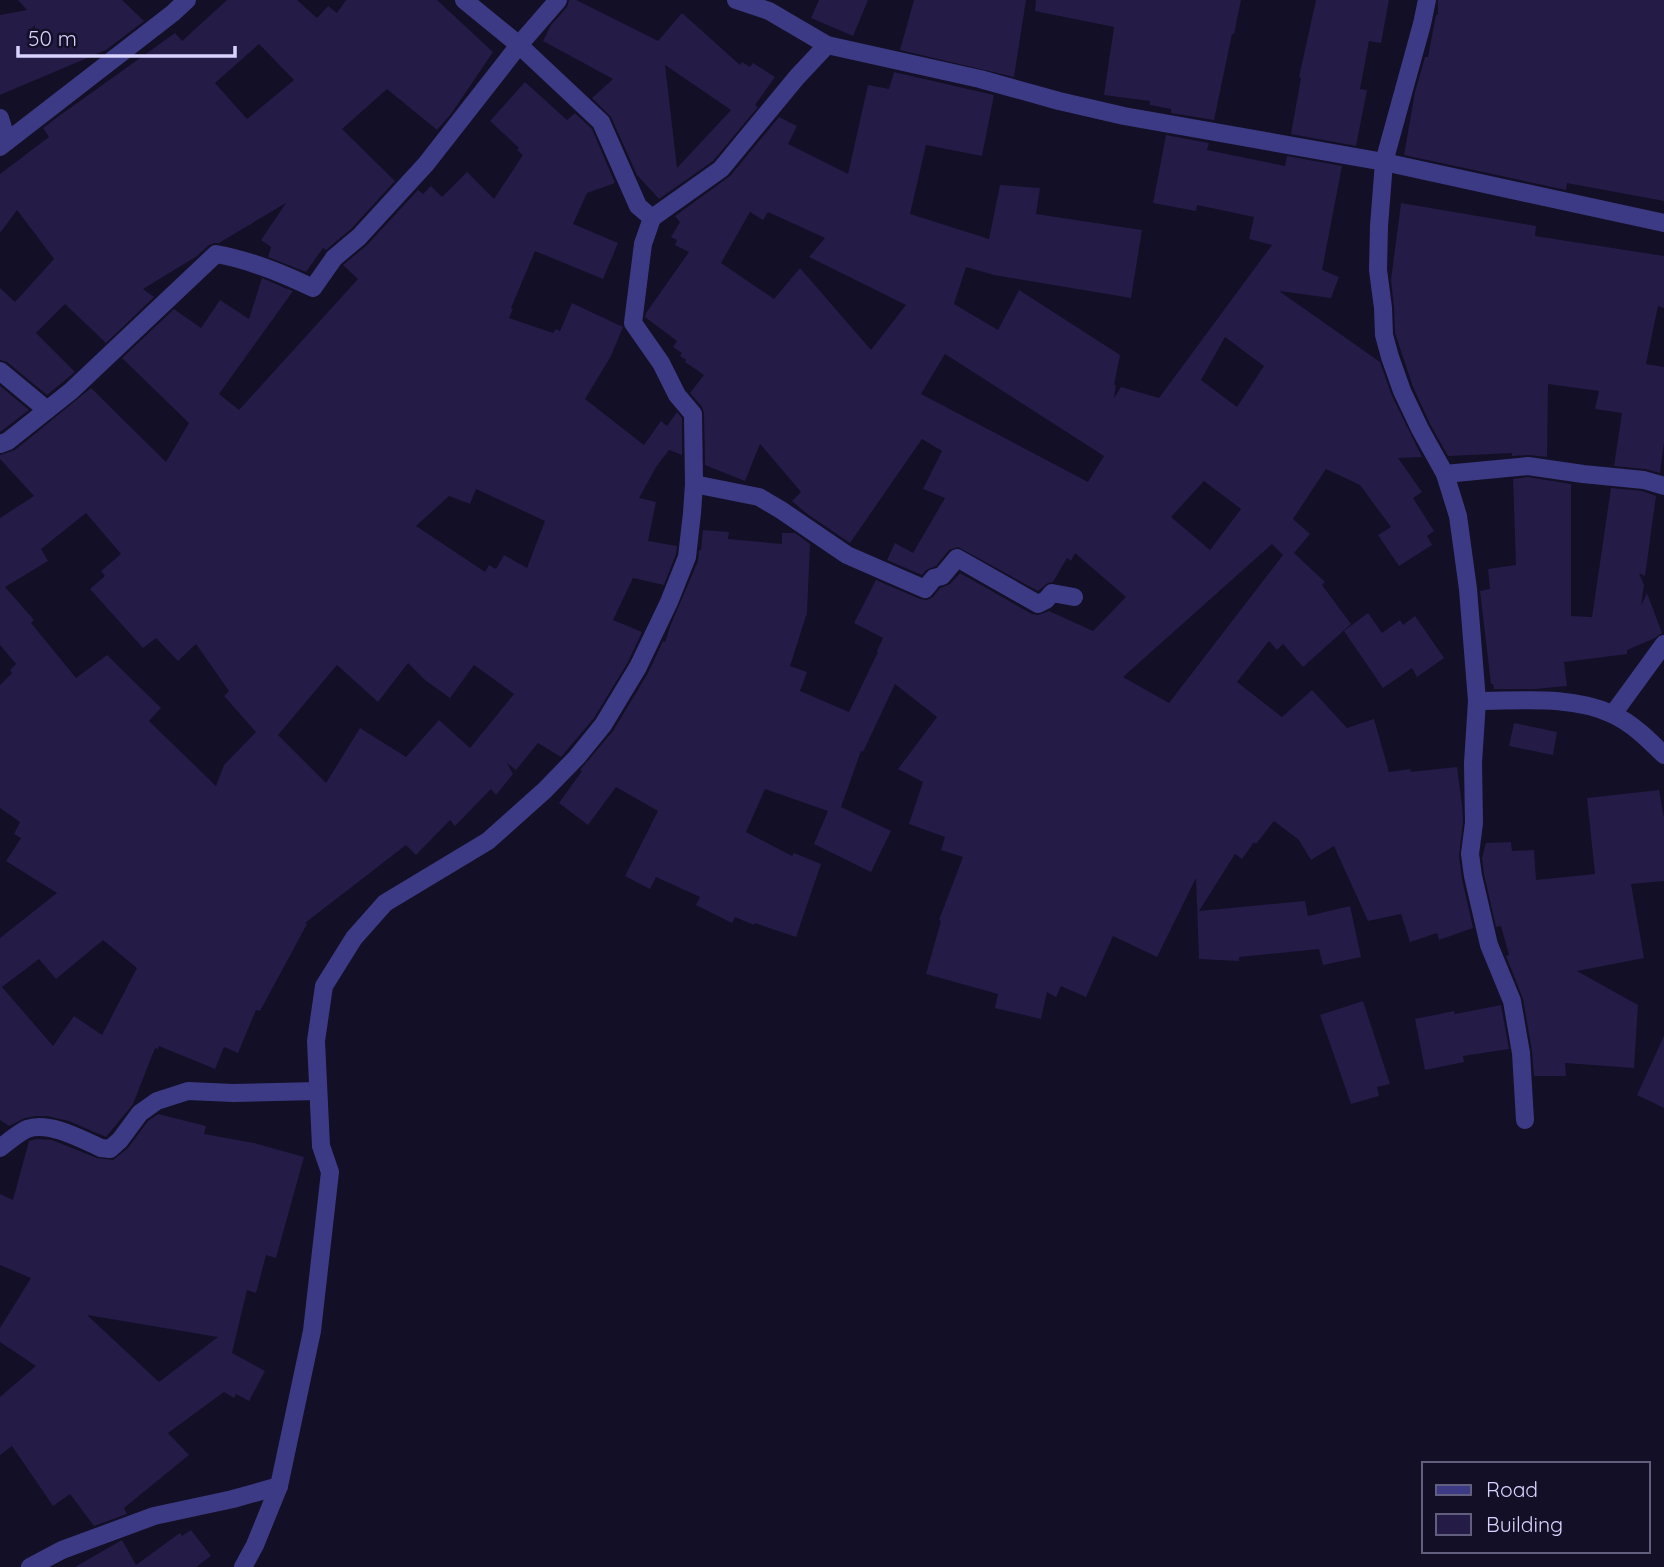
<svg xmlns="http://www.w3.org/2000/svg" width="1664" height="1567" viewBox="0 0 1664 1567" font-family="Quicksand,sans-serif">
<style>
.building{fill:#241b47;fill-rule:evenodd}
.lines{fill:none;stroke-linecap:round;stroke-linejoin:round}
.minor{stroke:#3d3a85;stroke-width:18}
</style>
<rect width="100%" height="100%" fill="#130f26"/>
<g class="building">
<polygon points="18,0 122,0 144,21 106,50 0,95 0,15 27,10"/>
<path d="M227,0H297L317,18L328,6L337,13L346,0H437L493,52L451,114L437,130L387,89L342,129L395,181L351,229L326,250L323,248L306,272L268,257L271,247L261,240L286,203L219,243H214L209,245L197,256L143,289L154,297L106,343L65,304L36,333L75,372L47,395L7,362L0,360V288L15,302L54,259L17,210L0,233V174L49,137L43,128L59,116L175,33L182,41ZM259,44L294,80L247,119L215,83Z"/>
<path d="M569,0H576L658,41L682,13L740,65L742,62L750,67L753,63L775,77L755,105L758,107L713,161L659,199L637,175L611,117L592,98L613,79L543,41L551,25L567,7ZM665,65L731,110L677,168Z"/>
<polygon points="819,0 868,0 853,36 811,18"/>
<polygon points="914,0 1026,0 1014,77 900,50"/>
<polygon points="1036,0 1241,0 1234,34 1232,34 1214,120 1171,113 1171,109 1150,105 1150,101 1104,95 1114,27 1035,11"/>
<polygon points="1316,0 1389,0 1381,43 1369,41 1360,89 1367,90 1356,146 1291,134 1301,78 1299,77"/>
<polygon points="1438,0 1664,0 1664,201 1567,183 1566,190 1404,155 1415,92 1425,57 1428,57 1436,15 1438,15"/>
<path d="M894,72L994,95L982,156L926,145L910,214L989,239L1000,185L1040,188L1036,214L1142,230L1131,298L994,275L966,267L954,304L998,330L1019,290L1120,355L1114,385H1116L1114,398L1121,387L1159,398L1272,245L1249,239L1254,217L1197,205L1196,211L1153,203L1166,135L1209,143L1207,150L1285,166L1287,156L1342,166L1322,270L1339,277L1331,298L1279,291L1380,362L1392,396L1422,457L1398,458L1422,492L1413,498L1434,531L1427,536L1432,545L1399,566L1378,535L1391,527L1360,485L1326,469L1293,519L1310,534L1294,553L1325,582L1322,585L1351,624L1303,667L1283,644L1277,650L1269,641L1237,682L1282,717L1312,690L1347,728L1374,719L1389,772L1411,769L1410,772L1457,767L1462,805L1463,822L1459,856L1462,879L1473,928L1439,940L1437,933L1410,942L1401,914L1368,921L1334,846L1311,860L1299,840L1274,821L1256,844L1254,842L1242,859L1235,854L1199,911L1305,901L1308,916L1350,906L1361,957L1323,965L1319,949L1239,957V961L1199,959L1196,878L1157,957L1113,936L1086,997L1061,986L1056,997L1047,992L1041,1019L995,1008L998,994L926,974L941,921L939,920L963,857L941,850L945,837L909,824L923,782L898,769L937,717L895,684L863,752L861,751L841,807L891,831L871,872L814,844L828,811L765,789L746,832L792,856L794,853L821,864L796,937L755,923L754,925L735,917L732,923L696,905L700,897L656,877L650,889L625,876L658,811L616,787L588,825L559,803L582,771L580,770L613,731L648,673L663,641L665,642L671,624L698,561L699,550H701L703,530L729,532L728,539L782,544V533H795L810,544L807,613L790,666L807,672L800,691L849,712L878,652L877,651L883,638L854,623L876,580L920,599L927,600L933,597L940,588L950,584L960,573L1032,614L1038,615L1049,611L1093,631L1126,597L1075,553L1071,561L1067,558L1053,582L1048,583L1038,591L958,547L949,550L936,566L926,570L922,575L887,560L895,543L913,553L945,498L923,489L942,451L922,439L850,543L806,513L792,501L801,492L760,444L745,481L705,465L704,413L702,407L690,393L704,375L685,362L686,360L680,356L682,353L673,347L677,341L645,317L646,313L689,252L675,245L677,240L671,237L680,222L675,216L730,176L779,117L797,126L788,144L848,174L868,85L889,89ZM750,212L763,220L768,212L825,238L809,257L906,305L871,350L800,268L774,299L721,263ZM1225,337L1264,366L1237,407L1201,380ZM945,354L1104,456L1088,482L921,394ZM1204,481L1241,509L1210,550L1171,517ZM1272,544L1283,555L1169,703L1123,677Z"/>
<path d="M525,82L567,120L575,113L592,129L615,183L587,193L573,224L618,243L603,279L535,251L511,308L513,309L509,318L553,333L556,329L560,331L572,303L623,327L611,356L585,399L644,445L661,421L667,426L677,412L682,418V455L669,450L656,467L639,498L656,502L648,541L677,546L676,554L664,585L633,578L613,620L642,632L628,662L594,718L561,757L538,743L516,770L507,763L513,774L496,795L491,789L455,826L450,820L416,855L406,845L305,923L307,924L260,1011L256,1010L238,1053L224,1047L215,1069L159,1046L158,1049L155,1048L133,1104L106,1137L69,1121L47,1116H36L25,1118L9,1126L0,1120V938L57,893L6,861L21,838L14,834L20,822L0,808V685L12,673L10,670L16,664L0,645V518L34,496L0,459V455L15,450L91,388L166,462L189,423L122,358L174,309L201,328L220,300L249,319L262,278L285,288L293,291L219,394L239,410L358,279L343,265L367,245L418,190L423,194L431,186L442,197L467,172L494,199L523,155L517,150L519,148L490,121ZM476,489L545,521L527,568L504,555L496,569L489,565L485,572L416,526L449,496L470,504ZM86,513L121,554L101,571L105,576L90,589L143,648L156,638L178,661L196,644L229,691L224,696L256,732L224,765L216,786L149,721L161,708L107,655L76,678L31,623L34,620L5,587L48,561L41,549ZM408,663L425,680L450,698L474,665L514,694L470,748L439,720L406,757L360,728L326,783L278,735L337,665L378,702ZM103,940L137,968L102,1035L74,1016L53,1046L2,987L39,959L56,979Z"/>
<polygon points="1401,203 1536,226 1535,236 1664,256 1664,308 1658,306 1646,364 1664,367 1664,442 1660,473 1645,469 1614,466 1622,413 1595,409 1599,391 1548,384 1547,457 1529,455 1512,456 1512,453 1448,456 1430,424 1413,387 1395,333 1394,307 1391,280"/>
<polygon points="0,386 29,410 0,432"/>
<polygon points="1528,477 1571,484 1571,616 1592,617 1611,488 1642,491 1656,496 1645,576 1639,573 1644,585 1641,606 1647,593 1662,633 1653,639 1627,650 1627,654 1564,662 1567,686 1535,689 1494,689 1493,684 1491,684 1480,591 1490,589 1488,569 1516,565 1513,479"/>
<polygon points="1368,613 1382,633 1400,620 1403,625 1415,616 1444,658 1417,677 1412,668 1383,688 1344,631"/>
<polygon points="1514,723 1557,732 1553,755 1509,746"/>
<polygon points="1659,790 1664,818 1664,881 1631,884 1644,958 1577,971 1638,1005 1634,1068 1565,1063 1566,1076 1534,1076 1532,1051 1523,999 1506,956 1509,955 1501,926 1496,927 1484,874 1482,858 1486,843 1511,842 1512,851 1534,850 1536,880 1595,874 1587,798"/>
<polygon points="1363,1001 1390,1084 1377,1087 1379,1096 1351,1104 1320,1015"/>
<polygon points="1501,1005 1509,1049 1463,1056 1464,1062 1425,1070 1415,1019 1454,1011 1455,1014"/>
<polygon points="1664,1036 1664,1108 1637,1095"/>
<path d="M158,1114L206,1126L204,1134L254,1143L304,1157L276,1258L266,1255L256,1293L247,1290L232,1353L265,1371L249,1401L236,1394L234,1398L224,1392L168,1433L189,1455L124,1508L127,1514L94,1526L70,1494L53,1506L12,1446L0,1455V1397L36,1366L0,1342V1328L31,1278L0,1265V1194L13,1200L29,1141L37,1139L52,1140L97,1158L113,1160L128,1148L148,1121ZM87,1315L218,1337L159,1382Z"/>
<polygon points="191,1530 211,1556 196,1567 75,1567 122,1540 136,1565 180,1533 182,1536"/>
</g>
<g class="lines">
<g class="minor">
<polyline points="736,0 769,11 827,45 980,79 1059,101 1124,116 1384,162 1664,223"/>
<polyline points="1427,0 1422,24 1384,162 1379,226 1378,270 1383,308 1384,335 1390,357 1402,391 1420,429 1445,474 1458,516 1468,589 1477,701 1473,763 1474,823 1470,854 1473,876 1489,945 1512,1001 1521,1053 1525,1120"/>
<polyline points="0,118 7,141"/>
<polyline points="0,147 173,13 187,0"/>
<polyline points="652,218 721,169 797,77 827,45"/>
<polyline points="0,371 47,410"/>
<path d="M0,444L8,441L71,391L216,254C250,260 282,273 313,288L334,258L359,237L426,164L519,45L558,0"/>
<polyline points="1445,474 1528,466 1583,474 1644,480 1664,486"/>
<polyline points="694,484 759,497 781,510 847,555 925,589 934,578 942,576 957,558 1038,604 1046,600 1052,593 1074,597"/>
<path d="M1477,701C1520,701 1571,695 1612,714C1632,723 1649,740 1664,755"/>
<polyline points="1613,714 1664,644"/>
<path d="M0,1148C8,1142 18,1133 27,1129C49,1121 81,1139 101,1148L110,1149L120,1140L140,1113L157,1101L188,1091L233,1093L318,1091"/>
<polyline points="30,1567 62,1550 154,1516 233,1499 279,1486"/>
<polyline points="243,1567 255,1545 279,1486 312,1331 330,1172 321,1146 316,1041 324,986 354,938 385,903 488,841 545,790 577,757 603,725 638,667 669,602 687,557 692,513 694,484 693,414 677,395 661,363 633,323 643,244 652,218 638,206 601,122 519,45 464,0"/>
</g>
</g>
<rect x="1422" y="1462" width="228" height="91" fill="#130f26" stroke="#625e7d" stroke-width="2"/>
<rect x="1436" y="1485" width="35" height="10" fill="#3d3a85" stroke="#625e7d" stroke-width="2"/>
<text x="1486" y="1497" font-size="21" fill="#d9d4ff">Road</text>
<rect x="1436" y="1514" width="35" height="21" fill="#241b47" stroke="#625e7d" stroke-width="2"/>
<text x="1486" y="1532" font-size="21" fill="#d9d4ff">Building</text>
<path d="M18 46v10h217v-10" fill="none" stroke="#d9d4ff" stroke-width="3.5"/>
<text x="28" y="46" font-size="21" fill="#d9d4ff" stroke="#130f26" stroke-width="5" paint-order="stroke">50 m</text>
</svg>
